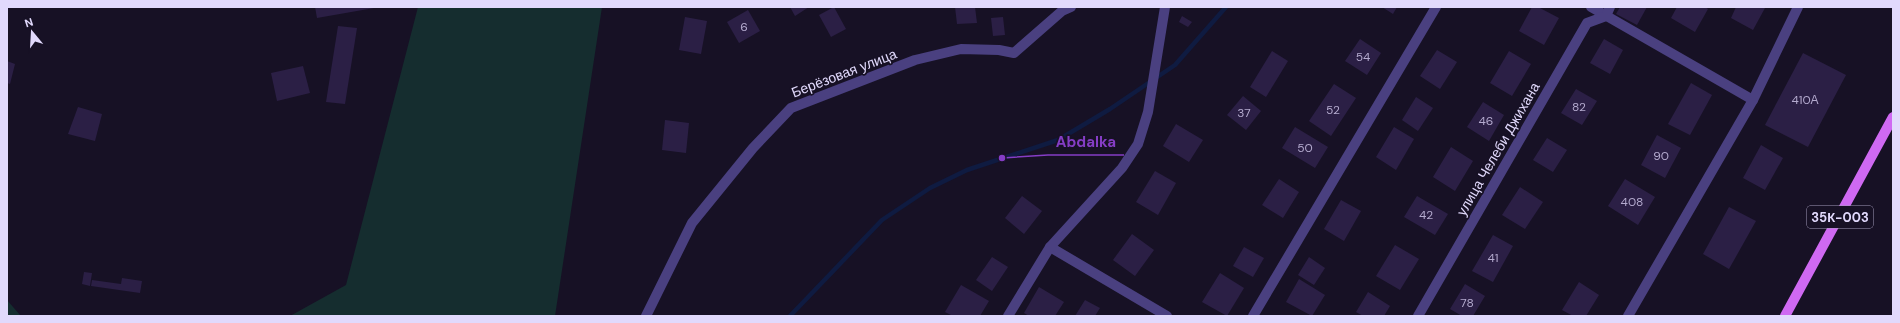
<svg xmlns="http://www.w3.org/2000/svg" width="1900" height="323" viewBox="0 0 1900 323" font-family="'DM Sans',sans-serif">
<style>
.green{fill:#152d2f}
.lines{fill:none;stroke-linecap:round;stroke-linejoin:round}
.stream{stroke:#0f1b41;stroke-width:4.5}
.building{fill:#2b1f45}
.minor{stroke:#4a4080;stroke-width:10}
.primary{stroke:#cf69f2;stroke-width:10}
.labels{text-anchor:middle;stroke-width:3.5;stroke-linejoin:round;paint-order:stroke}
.number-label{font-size:12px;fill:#b4aace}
.shield{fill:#171125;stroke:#a49dbc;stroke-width:1}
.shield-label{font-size:13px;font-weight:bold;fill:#e1d9fc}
.street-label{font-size:14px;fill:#e1d9fc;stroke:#171125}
.leader{fill:none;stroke:#853dc5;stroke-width:1.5}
.callout-dot{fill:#853dc5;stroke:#171125;stroke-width:1.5}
.callout-label{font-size:15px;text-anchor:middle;font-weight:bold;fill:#853dc5;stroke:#171125;stroke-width:3.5;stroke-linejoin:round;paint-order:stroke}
</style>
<rect width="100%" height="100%" fill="#171125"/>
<g class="green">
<polygon points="418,7 602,7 555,316 290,316 346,285"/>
<polygon points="7,300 20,315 25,316 7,316"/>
</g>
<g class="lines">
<polyline class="stream" points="790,316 882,220 930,188 967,170 1058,140 1110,109 1175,65 1226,7"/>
</g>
<g class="building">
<polygon points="315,7 374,7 374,8 317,18"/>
<polygon points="790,7 809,7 795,16"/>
<polygon points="834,7 846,29 831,37 819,15"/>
<polygon points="955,7 975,7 977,23 957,24"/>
<polygon points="1382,7 1397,7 1393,14"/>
<polygon points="1532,7 1538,7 1559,18 1544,45 1519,31"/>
<polygon points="1620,7 1647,7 1637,25 1616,14"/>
<polygon points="1677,7 1705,7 1708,9 1695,32 1671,18"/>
<polygon points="1736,7 1763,7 1765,8 1753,30 1731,18"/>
<polygon points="748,10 760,31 739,43 727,22"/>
<polygon points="1182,16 1192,22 1188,27 1179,22"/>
<polygon points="685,17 707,21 701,54 679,50"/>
<polygon points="1003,17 1005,35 993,36 991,18"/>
<polygon points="338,26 357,28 345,104 326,102"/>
<polygon points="1360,39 1381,53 1367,75 1345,61"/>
<polygon points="1604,39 1623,50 1610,74 1590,63"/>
<polygon points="1437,50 1457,62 1440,89 1420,76"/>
<polygon points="1272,51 1288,61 1266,97 1250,87"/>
<polygon points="1509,51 1531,64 1512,96 1490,83"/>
<polygon points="1803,53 1846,75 1808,147 1765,125"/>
<polygon points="7,61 15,64 10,84 7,83"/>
<polygon points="303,66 310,93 277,101 271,73"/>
<polygon points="1691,83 1712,95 1690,135 1668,124"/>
<polygon points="1334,84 1356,98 1331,136 1309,121"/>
<polygon points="1576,89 1597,101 1582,125 1561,113"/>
<polygon points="1243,96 1261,111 1246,130 1227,115"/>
<polygon points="1416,97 1433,108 1418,131 1402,120"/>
<polygon points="1483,102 1504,115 1489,141 1467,127"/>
<polygon points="78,107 102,114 95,141 68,134"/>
<polygon points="665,120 689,123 686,153 662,150"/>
<polygon points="1176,124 1203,140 1189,162 1163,146"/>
<polygon points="1295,127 1328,147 1315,168 1282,148"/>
<polygon points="1394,127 1414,139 1396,170 1376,157"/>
<polygon points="1657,135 1681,148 1665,178 1641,165"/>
<polygon points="1547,138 1567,150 1553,172 1533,160"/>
<polygon points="1761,145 1783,158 1765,190 1743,178"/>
<polygon points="1451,147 1473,161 1455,191 1433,177"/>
<polygon points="1155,171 1176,183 1158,215 1136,202"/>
<polygon points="1279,179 1299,192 1283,218 1262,205"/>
<polygon points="1625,179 1655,197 1638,225 1608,206"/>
<polygon points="1520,187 1543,202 1525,229 1502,215"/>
<polygon points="1022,196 1042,211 1024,234 1005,218"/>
<polygon points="1417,196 1448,214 1435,235 1404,217"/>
<polygon points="1341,200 1361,211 1344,241 1324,229"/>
<polygon points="1729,207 1756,221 1729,269 1703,254"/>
<polygon points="1132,234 1154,250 1135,276 1113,260"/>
<polygon points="1493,235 1513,246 1493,282 1472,271"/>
<polygon points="1395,245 1419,259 1400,290 1376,276"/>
<polygon points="1244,247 1264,258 1253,277 1233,266"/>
<polygon points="992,257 1008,267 992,291 976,280"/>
<polygon points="1309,257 1325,268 1314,285 1298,275"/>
<polygon points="84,272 92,273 90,286 82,284"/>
<polygon points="1220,273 1244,288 1227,316 1202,302"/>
<polygon points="122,278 142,281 140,293 91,286 92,280 121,284"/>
<polygon points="1299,279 1325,295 1312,316 1286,302"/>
<polygon points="1579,282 1599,295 1586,316 1573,316 1562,310"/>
<polygon points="1465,284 1485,296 1473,316 1462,316 1450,309"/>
<polygon points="961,285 989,301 980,316 953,316 945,312"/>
<polygon points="1039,287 1064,302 1055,316 1029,316 1024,313"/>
<polygon points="1368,292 1390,306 1384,316 1363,316 1356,312"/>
<polygon points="1085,300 1100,308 1095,316 1075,316"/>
</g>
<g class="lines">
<g class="minor">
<polyline points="1591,7 1753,100"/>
<polyline points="1050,247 1167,316"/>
<polyline points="646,316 692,223 753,148 791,108 915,60 961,49 999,50 1014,53 1062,11 1071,7"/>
<polyline points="1008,316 1050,247 1122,168 1138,144 1148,112 1165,7"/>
<polyline points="1253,316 1436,7"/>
<polyline points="1418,316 1587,23 1606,16 1610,7"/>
<polyline points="1628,316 1753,100 1798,7"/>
</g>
<polyline class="primary" points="1785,316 1893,117"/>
</g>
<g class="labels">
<g class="number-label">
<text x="744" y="31">6</text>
<text x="1363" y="61">54</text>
<text x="1805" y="104">410А</text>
<text x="1579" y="111">82</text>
<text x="1333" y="114">52</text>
<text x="1244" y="117">37</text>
<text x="1486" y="125">46</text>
<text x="1305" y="152">50</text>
<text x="1661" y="160">90</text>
<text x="1632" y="206">408</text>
<text x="1426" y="219">42</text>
<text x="1493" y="262">41</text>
<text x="1467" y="307">78</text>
</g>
<rect class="shield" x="1807" y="206" width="66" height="22" rx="3"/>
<g class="shield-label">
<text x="1840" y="222">35К-003</text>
</g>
<g class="street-label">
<text transform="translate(844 73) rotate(-21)" y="5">Берёзовая улица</text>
<text transform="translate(1498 149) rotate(-60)" y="5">улица Челеби Джихана</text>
</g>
</g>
<path class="leader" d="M1002 158L1048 155H1124"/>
<circle class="callout-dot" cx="1002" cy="158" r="4"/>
<g class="callout-label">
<text x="1086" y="147">Abdalka</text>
</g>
<rect width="1900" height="323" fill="none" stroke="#e1d9fc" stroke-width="16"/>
<g transform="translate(32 32) rotate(342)" stroke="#171125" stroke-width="3" paint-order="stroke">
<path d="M0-3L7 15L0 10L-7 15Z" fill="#e1d9fc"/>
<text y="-6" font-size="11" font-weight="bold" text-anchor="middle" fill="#e1d9fc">N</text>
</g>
</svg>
